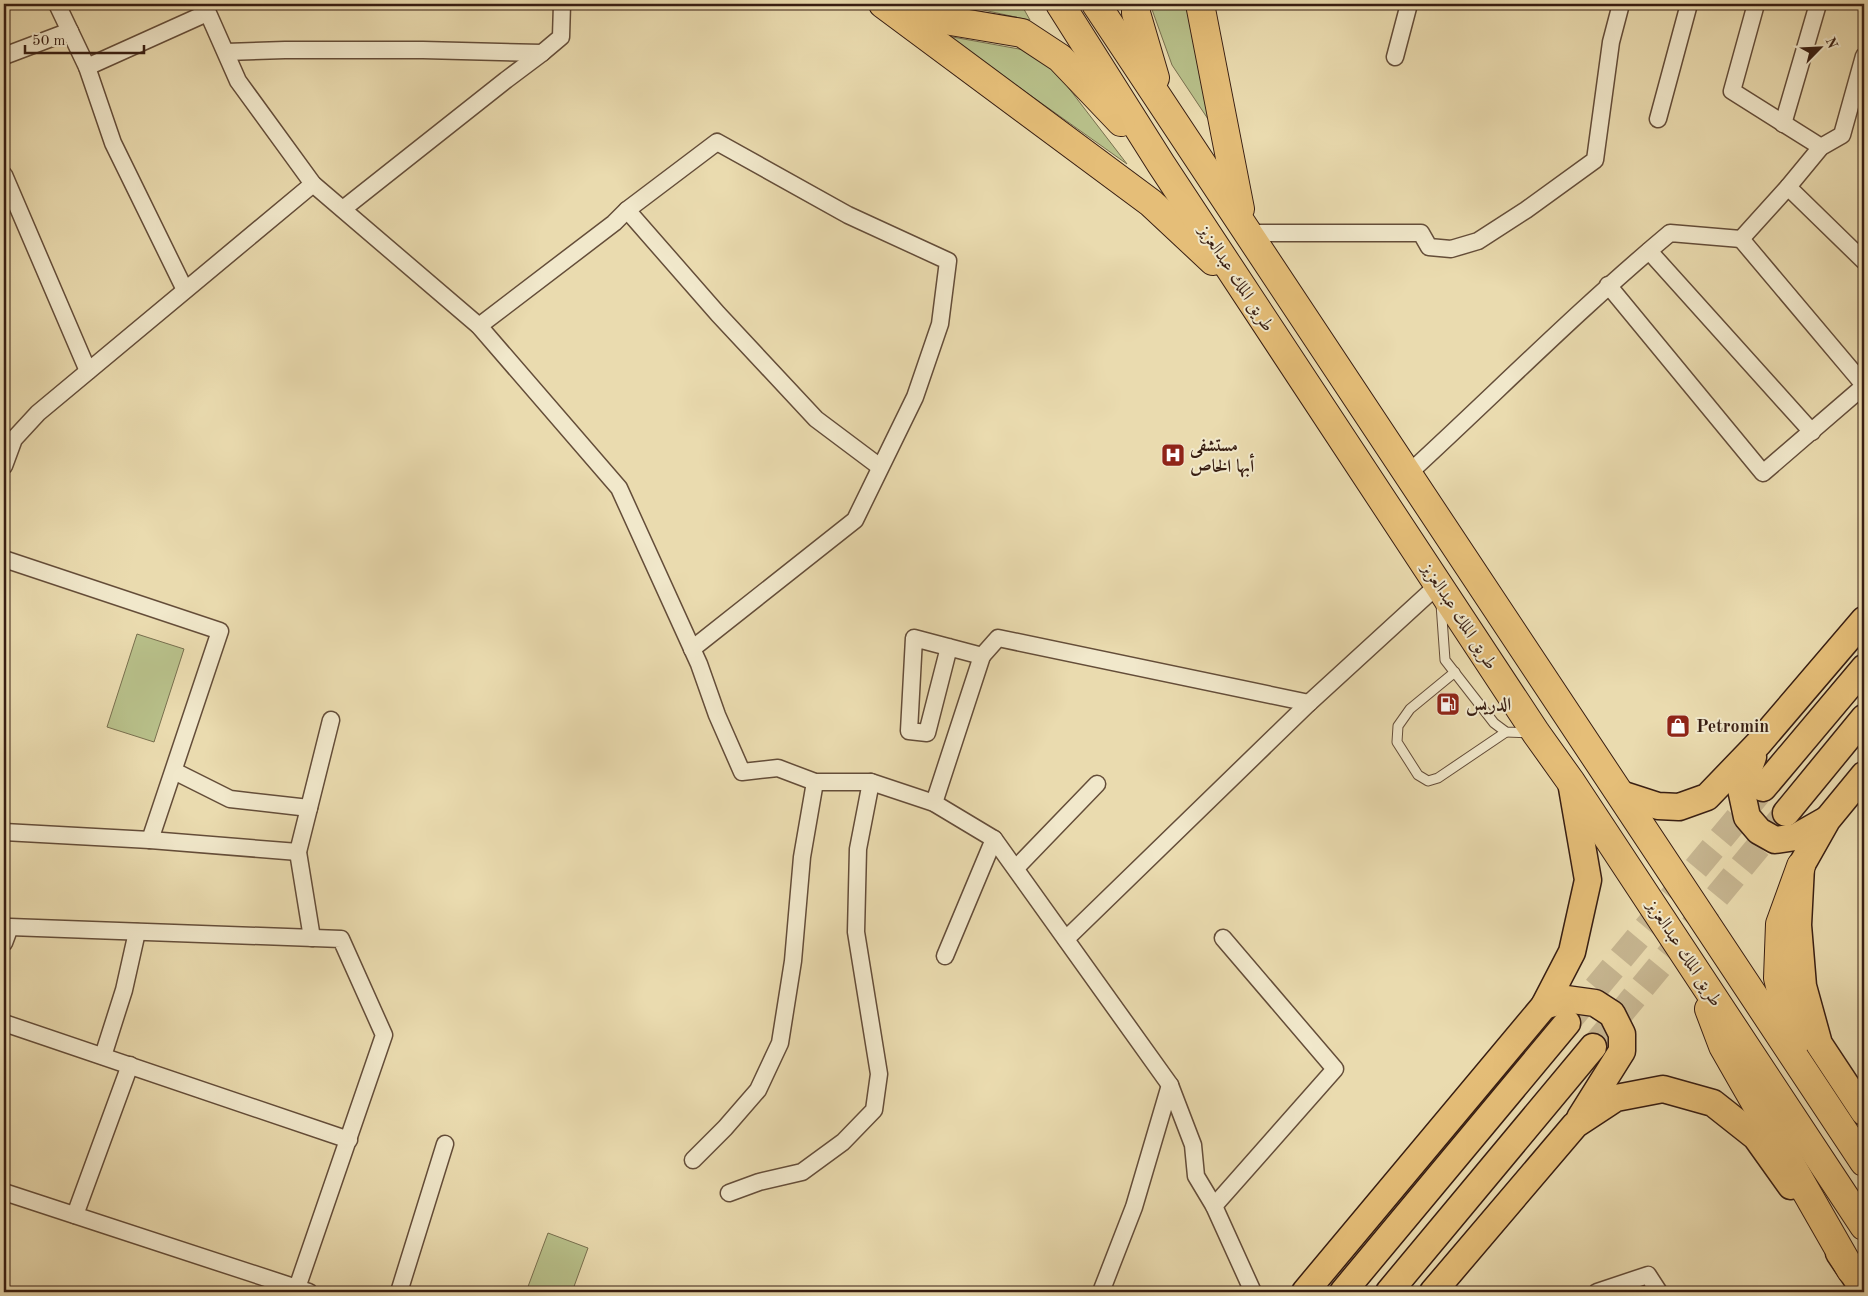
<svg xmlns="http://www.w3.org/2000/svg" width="1868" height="1296" viewBox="0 0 1868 1296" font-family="'Old Standard TT',Amiri,serif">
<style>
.green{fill:#b8c08a;stroke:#786f4e}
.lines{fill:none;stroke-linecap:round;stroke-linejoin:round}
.primary-tunnel{stroke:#c6b590;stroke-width:26;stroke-dasharray:26 13;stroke-linecap:butt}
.service-casing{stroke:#644d39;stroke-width:11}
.minor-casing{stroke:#644d39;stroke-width:19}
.primary-casing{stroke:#381e12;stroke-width:29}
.trunk-casing{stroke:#381e12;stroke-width:30}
.service{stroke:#f1e8cb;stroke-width:9}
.minor{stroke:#f1e8cb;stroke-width:16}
.primary{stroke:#e5be78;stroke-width:26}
.trunk{stroke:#e5be78;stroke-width:28}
.labels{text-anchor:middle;stroke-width:4;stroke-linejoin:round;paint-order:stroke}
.street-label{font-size:18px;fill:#381e12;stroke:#f1e8cb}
.poi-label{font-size:18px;font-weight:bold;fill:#381e12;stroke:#f1e8cb;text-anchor:start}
</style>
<rect width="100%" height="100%" fill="#eadbaf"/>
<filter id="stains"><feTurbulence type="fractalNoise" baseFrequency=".004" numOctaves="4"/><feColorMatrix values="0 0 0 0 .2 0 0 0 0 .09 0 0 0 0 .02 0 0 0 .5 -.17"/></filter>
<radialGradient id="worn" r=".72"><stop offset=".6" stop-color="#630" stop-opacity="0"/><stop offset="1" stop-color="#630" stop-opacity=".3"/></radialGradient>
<g class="green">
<polygon points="956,4 1021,4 1030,20 1029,20"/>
<polygon points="1150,4 1193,4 1214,128 1172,65"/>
<polygon points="947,36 1030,51 1051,65 1127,164"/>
<polygon points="137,634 184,649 154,742 107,727"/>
<polygon points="548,1233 588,1248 572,1292 526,1292"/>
</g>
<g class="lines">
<g class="primary-tunnel">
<polyline points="1571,1018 1758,794"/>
<polyline points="1593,1047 1786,813"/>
</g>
<g class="service-casing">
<g id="service">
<polyline points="1441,604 1445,660 1494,723 1506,732 1530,733"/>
<polyline points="1455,672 1410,709 1398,726 1397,742 1418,775 1428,781 1438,778 1506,732"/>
</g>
</g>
<g class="minor-casing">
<g id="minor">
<polyline points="57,4 87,67 113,143 185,290"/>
<polyline points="204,4 238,81 313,184 479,326 619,488 699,664 717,715 742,772 778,768 815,782 871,782 934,803 994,839 1170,1085 1193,1145 1196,1176 1214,1206 1253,1292"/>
<polyline points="1756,4 1732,91 1821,147"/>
<polyline points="226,52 285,50 423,50 542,53 561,37 562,4"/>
<polyline points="4,56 70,31"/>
<polyline points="1395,57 1409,4"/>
<polyline points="87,67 207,13"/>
<polyline points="1658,119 1689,4"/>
<polyline points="1783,124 1818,4"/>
<polyline points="4,175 88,371"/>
<polyline points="1788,187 1864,261"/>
<polyline points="343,209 506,80 542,53"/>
<polyline points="627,210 718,314 816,419 880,467"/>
<polyline points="1248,233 1421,233 1429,247 1451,249 1478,241 1526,210 1595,160 1611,42 1621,4"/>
<polyline points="1741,239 1864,385"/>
<polyline points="1649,251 1812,432"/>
<polyline points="1608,285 1763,473 1864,386"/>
<polyline points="479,326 614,223 627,210 717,142 848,215 948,261 940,324 915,397 855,520 692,649"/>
<polyline points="4,466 14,439 38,413 313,184"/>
<path d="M1409,473C1496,393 1579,309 1670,233L1741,239L1788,187L1821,147L1842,135L1864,56"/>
<polyline points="4,559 220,631 150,840"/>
<polyline points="949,647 927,733 909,731 914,638 982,656 998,638 1309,703"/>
<polyline points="174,771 230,799 309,808"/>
<polyline points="934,803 982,656"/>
<polyline points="4,832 150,840 298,852"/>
<polyline points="1016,868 1097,784"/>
<polyline points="312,938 298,852 331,720"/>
<polyline points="1066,939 1309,703 1439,584"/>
<polyline points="4,943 10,927 341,939 384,1035 297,1288"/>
<polyline points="945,956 994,839"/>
<polyline points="4,1023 349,1140"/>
<polyline points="103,1056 124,990 137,932"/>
<polyline points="693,1160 725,1128 758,1090 780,1043 793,961 802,857 815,782"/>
<polyline points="4,1192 309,1292"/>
<polyline points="729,1193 759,1182 802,1172 843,1142 874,1110 879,1074 856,932 858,849 871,782"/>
<polyline points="1214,1206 1335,1069 1223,938"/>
<polyline points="75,1215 130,1065"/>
<polyline points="399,1292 445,1144"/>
<polyline points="1101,1292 1134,1207 1170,1085"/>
<polyline points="1597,1292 1648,1275 1659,1292"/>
</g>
</g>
<g class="primary-casing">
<g id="primary">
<polyline points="1753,757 1741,789 1747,817 1759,831 1775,840 1796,837 1826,820"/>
<polyline points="1864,775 1827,820 1801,866 1798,925 1803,986 1819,1044 1864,1112"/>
<polyline points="1763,788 1864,668"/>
<polyline points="1621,794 1658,806 1679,807 1707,797 1758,744 1864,620"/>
<polyline points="1786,813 1864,718"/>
<polyline points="1544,1006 1566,999 1595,1003 1612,1014 1622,1034 1622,1051 1580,1118"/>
<polyline points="1839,1253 1864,1290"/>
<polyline points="1305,1292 1544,1006 1572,952 1588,880 1571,782"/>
<polyline points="1343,1292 1567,1023"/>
<polyline points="1389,1292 1593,1047"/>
<polyline points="1433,1292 1575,1125 1616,1098 1663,1089 1713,1103 1756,1137 1791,1186"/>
</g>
</g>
<g class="trunk-casing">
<g id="trunk">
<polyline points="883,4 1151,203 1213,261"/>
<polyline points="1060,4 1161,164 1536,733 1571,782 1864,1226"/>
<polyline points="1096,4 1864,1162"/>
<polyline points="1136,4 1136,13 1155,78"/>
<polyline points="1200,4 1240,209"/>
<polyline points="897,12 1022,33 1060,58 1121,122"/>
<polyline points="1709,1009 1723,1046 1851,1270"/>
<polyline points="1796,1041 1791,1032 1778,978 1780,924 1801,866"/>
</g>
</g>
<use href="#service" class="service"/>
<use href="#minor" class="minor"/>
<use href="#primary" class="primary"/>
<use href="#trunk" class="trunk"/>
</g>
<defs>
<g id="hospital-square" transform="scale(1.25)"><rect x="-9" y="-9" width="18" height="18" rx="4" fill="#8f2418" stroke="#f1e8cb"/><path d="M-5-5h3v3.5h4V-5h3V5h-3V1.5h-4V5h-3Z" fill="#fff"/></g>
<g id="fuel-square" transform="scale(1.25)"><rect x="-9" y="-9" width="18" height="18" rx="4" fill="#8f2418" stroke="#f1e8cb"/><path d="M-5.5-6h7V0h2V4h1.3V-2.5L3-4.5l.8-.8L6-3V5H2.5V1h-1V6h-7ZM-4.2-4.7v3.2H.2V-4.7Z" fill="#fff"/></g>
<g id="shop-square" transform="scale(1.25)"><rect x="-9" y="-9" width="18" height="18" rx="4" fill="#8f2418" stroke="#f1e8cb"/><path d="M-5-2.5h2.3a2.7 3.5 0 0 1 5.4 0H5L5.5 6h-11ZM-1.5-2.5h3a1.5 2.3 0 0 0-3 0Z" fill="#fff"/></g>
</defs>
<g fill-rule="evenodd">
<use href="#hospital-square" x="1173" y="455"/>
<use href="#fuel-square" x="1448" y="704"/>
<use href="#shop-square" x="1678" y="726"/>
</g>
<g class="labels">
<g class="street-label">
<text transform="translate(1237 278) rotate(57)" y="6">طريق الملك عبدالعزيز</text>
<text transform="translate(1460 616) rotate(57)" y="6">طريق الملك عبدالعزيز</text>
<text transform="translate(1685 953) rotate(57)" y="6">طريق الملك عبدالعزيز</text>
</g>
<g class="poi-label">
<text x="1190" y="451">مستشفى<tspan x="1190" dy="21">أبها الخاص</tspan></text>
<text x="1466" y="710">الدريس</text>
<text x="1696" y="732">Petromin</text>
</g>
</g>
<rect width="1868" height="1296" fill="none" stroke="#eadbaf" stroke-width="20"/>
<rect x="5" y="5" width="1858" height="1286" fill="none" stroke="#381e12" stroke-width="2.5"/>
<rect x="10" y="10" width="1848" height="1276" fill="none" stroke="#381e12"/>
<g transform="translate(1820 48) rotate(66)" stroke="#f1e8cb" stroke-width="4" paint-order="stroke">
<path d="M0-4L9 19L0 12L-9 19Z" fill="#381e12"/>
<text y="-8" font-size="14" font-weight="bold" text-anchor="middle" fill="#381e12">N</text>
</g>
<path d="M25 45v8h119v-8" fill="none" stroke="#381e12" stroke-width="2.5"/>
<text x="32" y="45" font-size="15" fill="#381e12" stroke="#f1e8cb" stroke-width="4" paint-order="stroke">50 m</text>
<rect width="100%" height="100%" filter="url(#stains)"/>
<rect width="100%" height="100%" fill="url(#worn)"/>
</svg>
